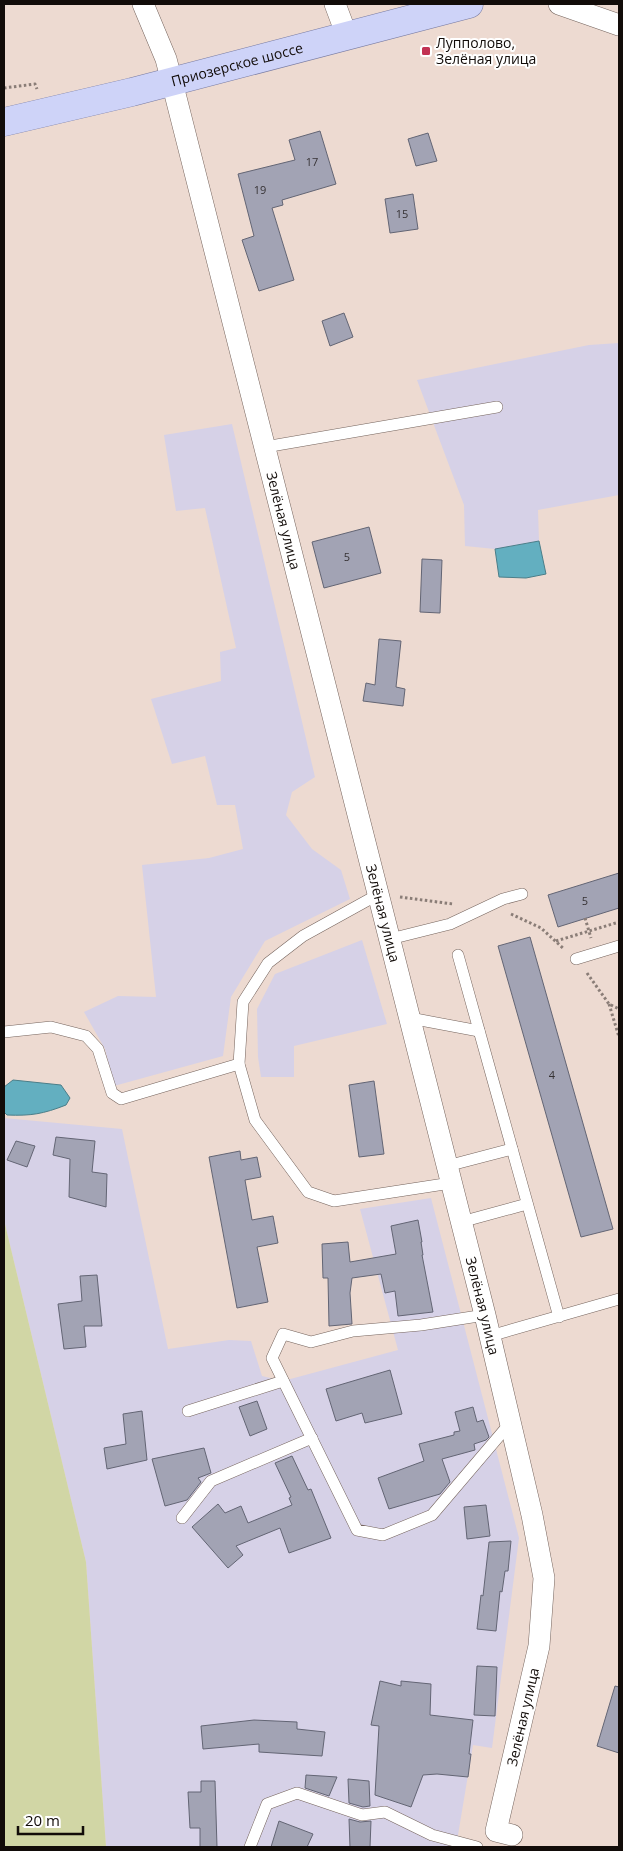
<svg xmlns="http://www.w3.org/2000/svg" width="623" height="1851" viewBox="0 0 623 1851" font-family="'Open Sans',sans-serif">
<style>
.industrial{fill:#d6d1e7}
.green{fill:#d1d6a5}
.water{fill:#63afc0;stroke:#4b7e89}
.building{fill:#a2a3b4;stroke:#636574}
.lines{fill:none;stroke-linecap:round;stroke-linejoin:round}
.service-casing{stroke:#75645d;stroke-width:12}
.minor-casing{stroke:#75645d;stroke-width:22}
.primary-casing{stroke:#777aa1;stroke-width:29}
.path{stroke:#8a7d77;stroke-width:3;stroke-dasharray:2.5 2.5;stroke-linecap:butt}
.service{stroke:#fff;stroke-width:11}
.minor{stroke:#fff;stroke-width:21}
.primary{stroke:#ced3f8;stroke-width:28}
.poi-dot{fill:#c23253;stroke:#fff;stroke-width:2}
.labels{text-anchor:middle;stroke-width:4;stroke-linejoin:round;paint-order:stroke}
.number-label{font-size:11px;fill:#363234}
.poi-label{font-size:14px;fill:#120c09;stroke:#fff;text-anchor:start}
.street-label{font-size:14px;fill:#120c09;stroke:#fff}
</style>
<rect width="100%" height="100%" fill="#eddad1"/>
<g class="industrial">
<polygon points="619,343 619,495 538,510 539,541 495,549 465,546 464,505 417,380 589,345"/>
<polygon points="232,424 315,777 292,792 286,815 312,849 341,870 350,899 265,941 231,997 223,1056 114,1086 105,1049 84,1012 118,996 156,997 142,865 209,858 243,849 235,805 217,805 205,756 172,764 151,699 221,681 220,652 236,648 205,508 176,511 164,435"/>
<polygon points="362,940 387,1024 294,1046 294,1077 261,1077 258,1057 257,1009 275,974"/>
<polygon points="4,1118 122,1129 168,1349 229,1340 251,1341 262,1376 283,1381 398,1350 360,1209 431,1198 519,1538 492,1748 473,1745 456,1847 106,1847 86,1562 4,1220"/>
</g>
<polygon class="green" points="4,1220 86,1562 106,1847 4,1847"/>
<g class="water">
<polygon points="539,541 546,574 526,578 499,577 495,549"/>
<path d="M13,1080L61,1085L70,1098L66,1105C43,1114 31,1116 7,1115L4,1112V1087Z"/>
</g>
<g class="building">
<polygon points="320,131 336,184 282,200 283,205 272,208 294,280 259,291 242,240 254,236 238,174 295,160 289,140"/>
<polygon points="428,133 437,161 416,166 408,139"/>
<polygon points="413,194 418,229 390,233 385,199"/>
<polygon points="344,313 353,337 330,346 322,321"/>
<polygon points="369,527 381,573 324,588 312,542"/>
<polygon points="422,559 442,560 440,613 420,612"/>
<polygon points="379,639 401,641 396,687 405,689 403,706 363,701 366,683 375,685"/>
<polygon points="619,873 619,908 558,927 548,895"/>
<polygon points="530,937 613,1229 581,1237 498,946"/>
<polygon points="374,1081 384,1154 359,1157 349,1085"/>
<polygon points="56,1137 95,1141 92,1172 107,1174 106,1207 69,1197 70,1159 53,1155"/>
<polygon points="16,1141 35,1146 27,1167 7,1160"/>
<polygon points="240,1151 241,1160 257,1157 261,1177 245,1180 252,1220 273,1216 278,1243 257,1247 268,1302 237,1308 209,1157"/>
<polygon points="418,1220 422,1242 421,1242 423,1255 422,1255 433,1312 398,1316 395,1291 385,1293 381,1274 352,1278 350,1293 352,1324 329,1326 328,1278 323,1278 322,1244 348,1242 350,1262 396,1254 391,1226"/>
<polygon points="97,1275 102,1326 84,1326 86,1347 64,1349 58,1304 82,1301 80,1276"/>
<polygon points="390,1370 402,1414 365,1423 362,1413 336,1421 326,1389"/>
<polygon points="257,1401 267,1429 250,1436 239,1407"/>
<polygon points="473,1407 477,1422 483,1420 489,1437 486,1440 474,1444 475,1450 442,1459 450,1482 440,1494 389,1509 378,1478 424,1461 419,1444 454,1435 454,1432 460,1431 455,1412"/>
<polygon points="142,1411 147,1460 107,1469 104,1448 126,1444 123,1414"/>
<polygon points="204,1448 211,1473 198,1478 201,1482 187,1500 165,1506 152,1459"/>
<polygon points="292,1456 308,1490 311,1489 331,1538 289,1553 280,1528 236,1546 243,1555 228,1568 192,1527 218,1504 225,1513 241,1506 248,1523 292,1505 289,1498 291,1497 275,1463"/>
<polygon points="486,1505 490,1536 467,1539 464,1507"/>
<polygon points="511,1541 508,1571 505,1571 502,1592 500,1591 496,1631 477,1629 481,1595 483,1596 489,1542"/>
<polygon points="477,1666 497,1667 495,1716 474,1715"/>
<polygon points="380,1681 401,1686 401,1681 431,1684 430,1715 473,1720 469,1754 471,1754 468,1777 437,1774 423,1775 411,1807 375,1795 379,1726 371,1725"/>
<polygon points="615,1686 619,1687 619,1753 597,1746"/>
<polygon points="254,1720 297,1722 297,1729 325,1732 322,1756 259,1752 259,1744 203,1749 201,1726"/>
<polygon points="306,1775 337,1777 329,1796 305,1788"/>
<polygon points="348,1779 369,1781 370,1806 363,1807 349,1803"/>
<polygon points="201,1781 215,1781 217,1847 200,1847 200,1828 190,1828 188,1792 201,1792"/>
<polygon points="349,1819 360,1822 371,1821 370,1847 350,1847"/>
<polygon points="279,1821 313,1834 307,1847 271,1847"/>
</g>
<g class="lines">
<g class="service-casing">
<g id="service">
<polyline points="265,447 497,407"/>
<polyline points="379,894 303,936 268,963 243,1002 239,1064 255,1120 308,1192 334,1201 451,1183"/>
<polyline points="390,939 450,924 503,899 522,894"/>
<polyline points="458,955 559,1317"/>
<polyline points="576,959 619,946"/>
<polyline points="410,1018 479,1031"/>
<polyline points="4,1032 51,1027 86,1036 98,1049 112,1093 121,1099 239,1064"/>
<polyline points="447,1166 512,1149"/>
<polyline points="461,1222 527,1204"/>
<polyline points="485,1315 421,1325 353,1331 311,1342 283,1334 272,1358 357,1530 383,1535 432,1515 511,1422"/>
<polyline points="490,1336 619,1299"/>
<polyline points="188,1411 283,1381"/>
<polyline points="182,1518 211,1481 312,1438"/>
<polyline points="250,1847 267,1804 297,1793 362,1815 385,1812 432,1835 477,1847"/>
</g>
</g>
<g class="minor-casing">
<g id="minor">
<path id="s1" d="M143,4L166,59L172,82L485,1315L532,1515L544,1578L539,1646L496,1831L512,1835"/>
<polyline points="335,4 347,36"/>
<polyline points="559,4 619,25"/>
</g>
</g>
<g class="primary-casing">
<g id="primary">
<path id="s2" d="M4,122L132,92L469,4"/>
</g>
</g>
<g class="path">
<polyline points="4,88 35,84 37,89"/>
<polyline points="400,897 453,904"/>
<polyline points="511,914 541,928 564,949"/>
<polyline points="585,918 591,938"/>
<polyline points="556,941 619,922"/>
<polyline points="587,973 609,1004 619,1009"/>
<polyline points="609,1004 619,1037"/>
</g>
<use href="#service" class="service"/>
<use href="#minor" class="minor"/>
<use href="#primary" class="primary"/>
</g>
<rect class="poi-dot" x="421" y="46" width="10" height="10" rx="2.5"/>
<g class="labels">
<g class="number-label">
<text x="312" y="166">17</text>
<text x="260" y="194">19</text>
<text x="402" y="218">15</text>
<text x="347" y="561">5</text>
<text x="585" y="905">5</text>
<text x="552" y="1079">4</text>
</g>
<g class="poi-label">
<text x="436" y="48">Лупполово,<tspan x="436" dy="16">Зелёная улица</tspan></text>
</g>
<g class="street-label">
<text dy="5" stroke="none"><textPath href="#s2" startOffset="240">Приозерское шоссе</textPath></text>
<text dy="5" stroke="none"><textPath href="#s1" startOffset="536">Зелёная улица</textPath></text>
<text dy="5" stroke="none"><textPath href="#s1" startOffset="941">Зелёная улица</textPath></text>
<text dy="5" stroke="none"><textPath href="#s1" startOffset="1346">Зелёная улица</textPath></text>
<text transform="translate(523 1717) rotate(-77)" y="5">Зелёная улица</text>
</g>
</g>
<rect width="623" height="1851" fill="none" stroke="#120c09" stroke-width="10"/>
<path d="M18 1826v8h65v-8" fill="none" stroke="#120c09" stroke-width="2.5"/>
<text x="25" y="1826" font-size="15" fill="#120c09" stroke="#ffffff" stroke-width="4" paint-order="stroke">20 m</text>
</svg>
